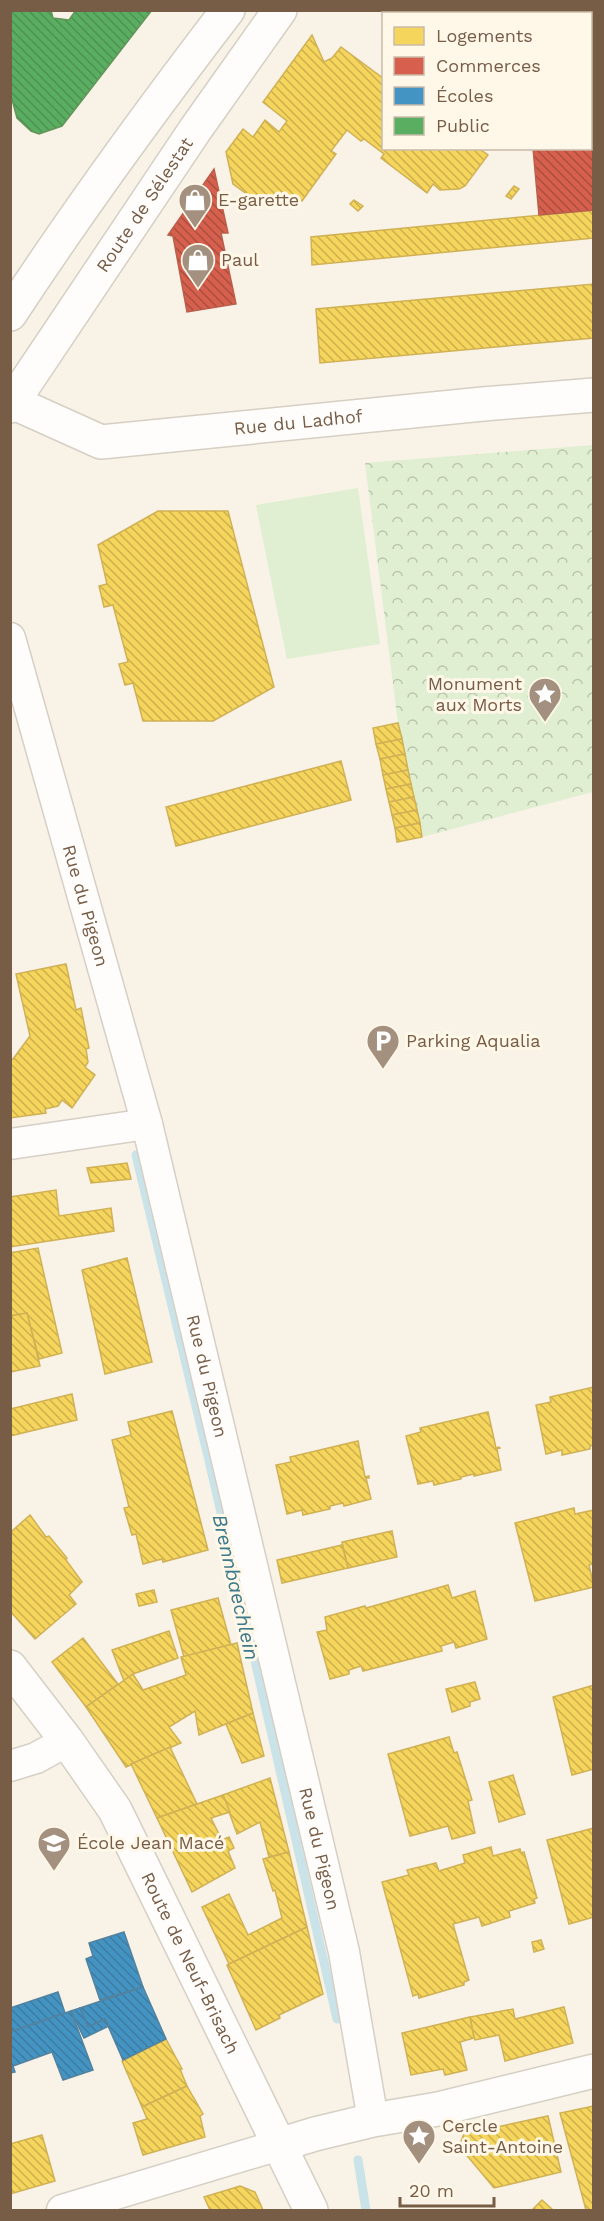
<svg xmlns="http://www.w3.org/2000/svg" width="604" height="2221" viewBox="0 0 604 2221" font-family="'Work Sans',sans-serif">
<style>
.forest{fill:url(#forest-crowns)}
.pitch{fill:#e0efd1}
.homes{fill:url(#homes-back-hatch);stroke:#d0b155;stroke-width:1.5}
.shops{fill:url(#shops-back-hatch);stroke:#ba5f4b;stroke-width:1.5}
.schools{fill:url(#schools-back-hatch);stroke:#53829e;stroke-width:1.5}
.public{fill:url(#public-back-hatch);stroke:#639559;stroke-width:1.5}
.lines{fill:none;stroke-linecap:round;stroke-linejoin:round}
.stream{stroke:#c9e3e8;stroke-width:9}
.street-casing{stroke:#d6cfc5;stroke-width:33}
.secondary-casing{stroke:#d6cfc4;stroke-width:36}
.street{stroke:#fefdfb;stroke-width:30}
.secondary{stroke:#fefdfb;stroke-width:33}
.labels{text-anchor:middle;stroke-width:6;stroke-linejoin:round;paint-order:stroke}
.poi-label{font-size:18px;fill:#775c46;stroke:#fff8e9;text-anchor:start}
.street-label{font-size:18px;fill:#775c46;stroke:#fff8e9}
.water-label{font-size:20px;font-style:italic;fill:#3e798c;stroke:#fff8e9}
</style>
<defs>
<pattern id="forest-crowns" width="20" height="18" patternUnits="userSpaceOnUse" patternTransform="scale(1.5)"><rect width="20" height="18" fill="#e0efd1"/><path d="M2 6a3 3 0 1 1 6 0M12 15a3 3 0 1 1 6 0" fill="none" stroke="#bac5ab"/></pattern>
<pattern id="homes-back-hatch" width="6" height="6" patternUnits="userSpaceOnUse" patternTransform="scale(1.5)"><rect width="6" height="6" fill="#f6d55c"/><path d="M-1 5l2 2M0 0l6 6M5-1l2 2" fill="none" stroke="#ccb04e"/></pattern>
<pattern id="shops-back-hatch" width="6" height="6" patternUnits="userSpaceOnUse" patternTransform="scale(1.5)"><rect width="6" height="6" fill="#d6604d"/><path d="M-1 5l2 2M0 0l6 6M5-1l2 2" fill="none" stroke="#aa4f3f"/></pattern>
<pattern id="schools-back-hatch" width="6" height="6" patternUnits="userSpaceOnUse" patternTransform="scale(1.5)"><rect width="6" height="6" fill="#4393c3"/><path d="M-1 5l2 2M0 0l6 6M5-1l2 2" fill="none" stroke="#3d7ba0"/></pattern>
<pattern id="public-back-hatch" width="6" height="6" patternUnits="userSpaceOnUse" patternTransform="scale(1.5)"><rect width="6" height="6" fill="#5aae61"/><path d="M-1 5l2 2M0 0l6 6M5-1l2 2" fill="none" stroke="#4f9152"/></pattern>
</defs>
<rect width="100%" height="100%" fill="#f8f2e7"/>
<polygon class="forest" points="593,445 593,792 422,837 398,723 365,463"/>
<polygon class="pitch" points="358,488 380,644 287,659 256,505"/>
<g class="homes">
<polygon points="312,35 324,62 332,58 341,47 384,79 384,148 478,148 488,155 465,186 459,189 440,190 433,184 427,193 381,158 384,154 364,139 361,141 347,130 331,151 336,154 302,201 294,196 289,204 262,205 233,184 226,152 243,129 253,137 265,120 279,132 287,121 263,102"/>
<polygon points="514,186 519,189 511,199 506,196"/>
<polygon points="354,200 363,206 358,211 350,204"/>
<polygon points="594,210 594,238 312,265 311,237"/>
<polygon points="594,284 594,338 320,363 316,309"/>
<polygon points="158,511 228,511 274,687 213,721 143,721 133,683 125,685 119,664 128,662 113,605 104,607 99,586 107,584 98,545"/>
<polygon points="398,723 402,739 376,744 373,728"/>
<polygon points="402,739 405,754 380,759 376,744"/>
<polygon points="405,754 408,770 383,775 380,759"/>
<polygon points="341,761 351,800 176,846 166,807"/>
<polygon points="408,770 411,784 386,789 383,775"/>
<polygon points="411,784 414,797 389,802 386,789"/>
<polygon points="414,797 417,810 392,815 389,802"/>
<polygon points="417,810 420,823 395,828 392,815"/>
<polygon points="420,823 422,837 397,842 395,828"/>
<polygon points="66,964 76,1010 81,1008 89,1048 86,1049 88,1062 85,1067 95,1075 72,1108 62,1100 58,1106 45,1109 46,1113 10,1118 10,1060 13,1059 30,1036 16,974"/>
<polygon points="127,1163 131,1179 91,1183 87,1168"/>
<polygon points="56,1190 59,1216 111,1208 114,1231 10,1247 10,1197"/>
<polygon points="38,1248 62,1353 39,1359 27,1313 10,1316 10,1253"/>
<polygon points="127,1258 152,1362 105,1374 82,1270"/>
<polygon points="27,1313 40,1366 10,1372 10,1316"/>
<polygon points="594,1387 594,1445 590,1446 590,1449 562,1455 562,1450 546,1454 536,1405 551,1402 550,1397"/>
<polygon points="72,1394 77,1420 10,1436 10,1409"/>
<polygon points="172,1411 208,1550 163,1562 162,1559 143,1564 136,1534 132,1535 124,1508 129,1507 112,1440 131,1435 128,1422"/>
<polygon points="488,1412 496,1448 499,1447 500,1448 497,1449 501,1470 474,1476 474,1474 461,1477 461,1479 434,1485 433,1481 418,1484 406,1436 421,1432 420,1428"/>
<polygon points="358,1441 365,1477 369,1476 369,1478 366,1478 371,1499 344,1506 343,1503 330,1506 330,1509 303,1515 302,1510 287,1514 276,1465 291,1462 290,1457"/>
<polygon points="574,1508 575,1514 594,1510 594,1564 589,1565 594,1587 535,1601 515,1523"/>
<polygon points="30,1515 46,1537 49,1536 67,1558 66,1560 82,1582 69,1595 76,1604 35,1639 10,1611 10,1529 12,1531"/>
<polygon points="392,1531 397,1557 348,1568 342,1542"/>
<polygon points="342,1545 348,1568 282,1583 277,1560"/>
<polygon points="448,1585 452,1598 475,1591 487,1639 456,1648 454,1642 441,1646 442,1651 363,1671 361,1666 349,1670 349,1674 330,1679 317,1632 327,1630 325,1617 365,1606 366,1608"/>
<polygon points="154,1590 157,1602 139,1606 136,1594"/>
<polygon points="218,1598 231,1645 184,1657 171,1610"/>
<polygon points="169,1631 178,1658 133,1674 124,1681 112,1650"/>
<polygon points="83,1638 118,1684 86,1707 52,1662"/>
<polygon points="237,1643 253,1713 199,1735 195,1711 169,1727 181,1743 126,1767 86,1707 133,1674 143,1690 186,1675 181,1657"/>
<polygon points="475,1682 480,1699 470,1702 470,1706 452,1712 446,1689"/>
<polygon points="594,1685 594,1769 572,1775 553,1697"/>
<polygon points="253,1713 264,1756 242,1763 226,1724"/>
<polygon points="449,1737 454,1753 457,1752 472,1800 468,1801 475,1833 452,1839 448,1826 410,1836 388,1754"/>
<polygon points="170,1747 197,1804 157,1818 131,1764"/>
<polygon points="513,1775 525,1814 499,1822 489,1782"/>
<polygon points="270,1778 289,1852 269,1857 260,1822 237,1834 223,1795"/>
<polygon points="223,1795 230,1812 211,1818 222,1840 229,1837 234,1848 228,1851 235,1868 192,1892 157,1818"/>
<polygon points="594,1828 594,1917 569,1924 547,1840"/>
<polygon points="491,1847 493,1856 520,1849 521,1853 524,1852 537,1898 534,1899 535,1903 509,1911 510,1917 482,1926 479,1917 453,1924 469,1980 464,1982 464,1985 419,1998 418,1994 413,1996 382,1882 409,1875 407,1870 436,1863 439,1871 465,1863 463,1855"/>
<polygon points="289,1852 307,1927 229,1964 202,1907 229,1894 248,1935 282,1918 275,1890 273,1891 263,1859"/>
<polygon points="307,1927 323,1994 279,2015 280,2018 256,2030 227,1965"/>
<polygon points="541,1940 544,1949 534,1952 532,1942"/>
<polygon points="564,2007 573,2043 505,2061 499,2035 475,2040 474,2038 470,2017 513,2009 515,2019"/>
<polygon points="470,2017 474,2038 460,2042 467,2070 445,2075 443,2069 411,2075 402,2033"/>
<polygon points="166,2039 182,2069 180,2069 187,2086 142,2107 122,2061"/>
<polygon points="187,2086 203,2114 200,2116 205,2137 143,2155 133,2123 147,2119 142,2107"/>
<polygon points="594,2106 594,2210 586,2210 560,2113"/>
<polygon points="548,2116 561,2172 494,2188 459,2146 464,2134"/>
<polygon points="42,2135 55,2181 10,2194 10,2144"/>
<polygon points="240,2186 255,2192 263,2210 210,2210 204,2197"/>
<polygon points="542,2200 553,2210 532,2210"/>
</g>
<g class="shops">
<polygon points="488,10 594,10 594,210 539,215 533,148 590,148 590,14 488,14"/>
<polygon points="214,169 228,233 221,233 236,304 187,312 173,236 168,235"/>
</g>
<g class="schools">
<polygon points="124,1932 143,1987 100,2000 86,1959 93,1956 89,1943"/>
<polygon points="143,1987 166,2039 123,2060 105,2019 88,2027 80,2008"/>
<polygon points="58,1992 65,2013 10,2032 10,2008"/>
<polygon points="80,2008 88,2027 105,2019 109,2026 84,2038 71,2011"/>
<polygon points="71,2011 93,2070 63,2080 52,2052 13,2066 15,2072 10,2073 10,2032"/>
</g>
<polygon class="public" points="10,10 51,10 53,18 69,20 76,10 152,10 62,126 39,134 31,131 17,118 10,92"/>
<g class="lines">
<g class="stream">
<polyline points="136,1155 211,1469 337,2019"/>
<polyline points="358,2160 366,2210"/>
</g>
<g class="street-casing">
<g id="street">
<path id="s1" d="M10,638L147,1124L344,1952L373,2120"/>
<polyline points="10,1144 147,1124"/>
<polyline points="10,1766 36,1758 67,1741"/>
<polyline points="62,2210 279,2145"/>
</g>
</g>
<g class="secondary-casing">
<g id="secondary">
<path d="M10,314C79,209 152,109 228,10"/>
<path id="s2" d="M10,401L101,442L483,404L594,395"/>
<path id="s3" d="M10,406L195,130L280,10"/>
<path id="s4" d="M10,1667L67,1741L115,1810L311,2210"/>
<polyline points="279,2145 315,2134 373,2120 438,2109 594,2071"/>
</g>
</g>
<use href="#street" class="street"/>
<use href="#secondary" class="secondary"/>
</g>
<defs>
<g id="shop-pin" transform="scale(1.725)"><path d="M0 17L-7.5 6A9.5 9.5 0 1 1 7.5 6Z" fill="#a4907e" stroke="#fff8e9"/><path d="M-5-2.5h2.3a2.7 3.5 0 0 1 5.4 0H5L5.5 6h-11ZM-1.5-2.5h3a1.5 2.3 0 0 0-3 0Z" fill="#fff"/></g>
<g id="sight-pin" transform="scale(1.725)"><path d="M0 17L-7.5 6A9.5 9.5 0 1 1 7.5 6Z" fill="#a4907e" stroke="#fff8e9"/><path d="M0-6L1.8-2.2L6-1.7L2.9 1.2L3.7 5.4L0 3.3L-3.7 5.4L-2.9 1.2L-6-1.7L-1.8-2.2Z" fill="#fff"/></g>
<g id="parking-pin" transform="scale(1.725)"><path d="M0 17L-7.5 6A9.5 9.5 0 1 1 7.5 6Z" fill="#a4907e" stroke="#fff8e9"/><path d="M-3.5-5.5H1a3.5 3.5 0 0 1 0 7H-1V5.5H-3.5ZM-1-3.4V-.6H.8a1.4 1.4 0 0 0 0-2.8Z" fill="#fff"/></g>
<g id="school-pin" transform="scale(1.725)"><path d="M0 17L-7.5 6A9.5 9.5 0 1 1 7.5 6Z" fill="#a4907e" stroke="#fff8e9"/><path d="M0-5L7-2L0 1L-7-2ZM-4 1L0 2.5L4 1V4Q0 6-4 4Z" fill="#fff"/></g>
</defs>
<g fill-rule="evenodd">
<use href="#shop-pin" x="195" y="200"/>
<use href="#shop-pin" x="198" y="260"/>
<use href="#sight-pin" x="545" y="694"/>
<use href="#parking-pin" x="383" y="1041"/>
<use href="#school-pin" x="54" y="1843"/>
<use href="#sight-pin" x="419" y="2136"/>
</g>
<g class="labels">
<g class="poi-label">
<text x="218" y="206">E-garette</text>
<text x="221" y="266">Paul</text>
<text x="522" y="690" text-anchor="end">Monument<tspan x="522" dy="21">aux Morts</tspan></text>
<text x="406" y="1047">Parking Aqualia</text>
<text x="77" y="1849">École Jean Macé</text>
<text x="442" y="2132">Cercle<tspan x="442" dy="21">Saint-Antoine</tspan></text>
</g>
<g class="street-label">
<text dy="6" stroke="none"><textPath href="#s3" startOffset="242">Route de Sélestat</textPath></text>
<text dy="6" stroke="none"><textPath href="#s2" startOffset="298">Rue du Ladhof</textPath></text>
<text dy="6" stroke="none"><textPath href="#s1" startOffset="278">Rue du Pigeon</textPath></text>
<text dy="6" stroke="none"><textPath href="#s1" startOffset="764">Rue du Pigeon</textPath></text>
<text dy="6" stroke="none"><textPath href="#s1" startOffset="1250">Rue du Pigeon</textPath></text>
<text dy="6" stroke="none"><textPath href="#s4" startOffset="348">Route de Neuf-Brisach</textPath></text>
</g>
<g class="water-label">
<text transform="translate(236 1587) rotate(77)" y="7">Brennbaechlein</text>
</g>
</g>
<rect width="604" height="2221" fill="none" stroke="#775c46" stroke-width="24"/>
<rect x="382" y="12" width="210" height="138" fill="#fff8e9" stroke="#c9baa8" stroke-width="1.5"/>
<rect x="394" y="27" width="30" height="18" fill="#f6d55c" stroke="#c9baa8" stroke-width="1.5"/>
<text x="436" y="42" font-size="18" fill="#775c46">Logements</text>
<rect x="394" y="57" width="30" height="18" fill="#d6604d" stroke="#c9baa8" stroke-width="1.5"/>
<text x="436" y="72" font-size="18" fill="#775c46">Commerces</text>
<rect x="394" y="87" width="30" height="18" fill="#4393c3" stroke="#c9baa8" stroke-width="1.5"/>
<text x="436" y="102" font-size="18" fill="#775c46">Écoles</text>
<rect x="394" y="117" width="30" height="18" fill="#5aae61" stroke="#c9baa8" stroke-width="1.5"/>
<text x="436" y="132" font-size="18" fill="#775c46">Public</text>
<path d="M400 2197v9h94v-9" fill="none" stroke="#775c46" stroke-width="3"/>
<text x="409" y="2197" font-size="18" fill="#775c46" stroke="#fff8e9" stroke-width="4.5" paint-order="stroke">20 m</text>
</svg>
